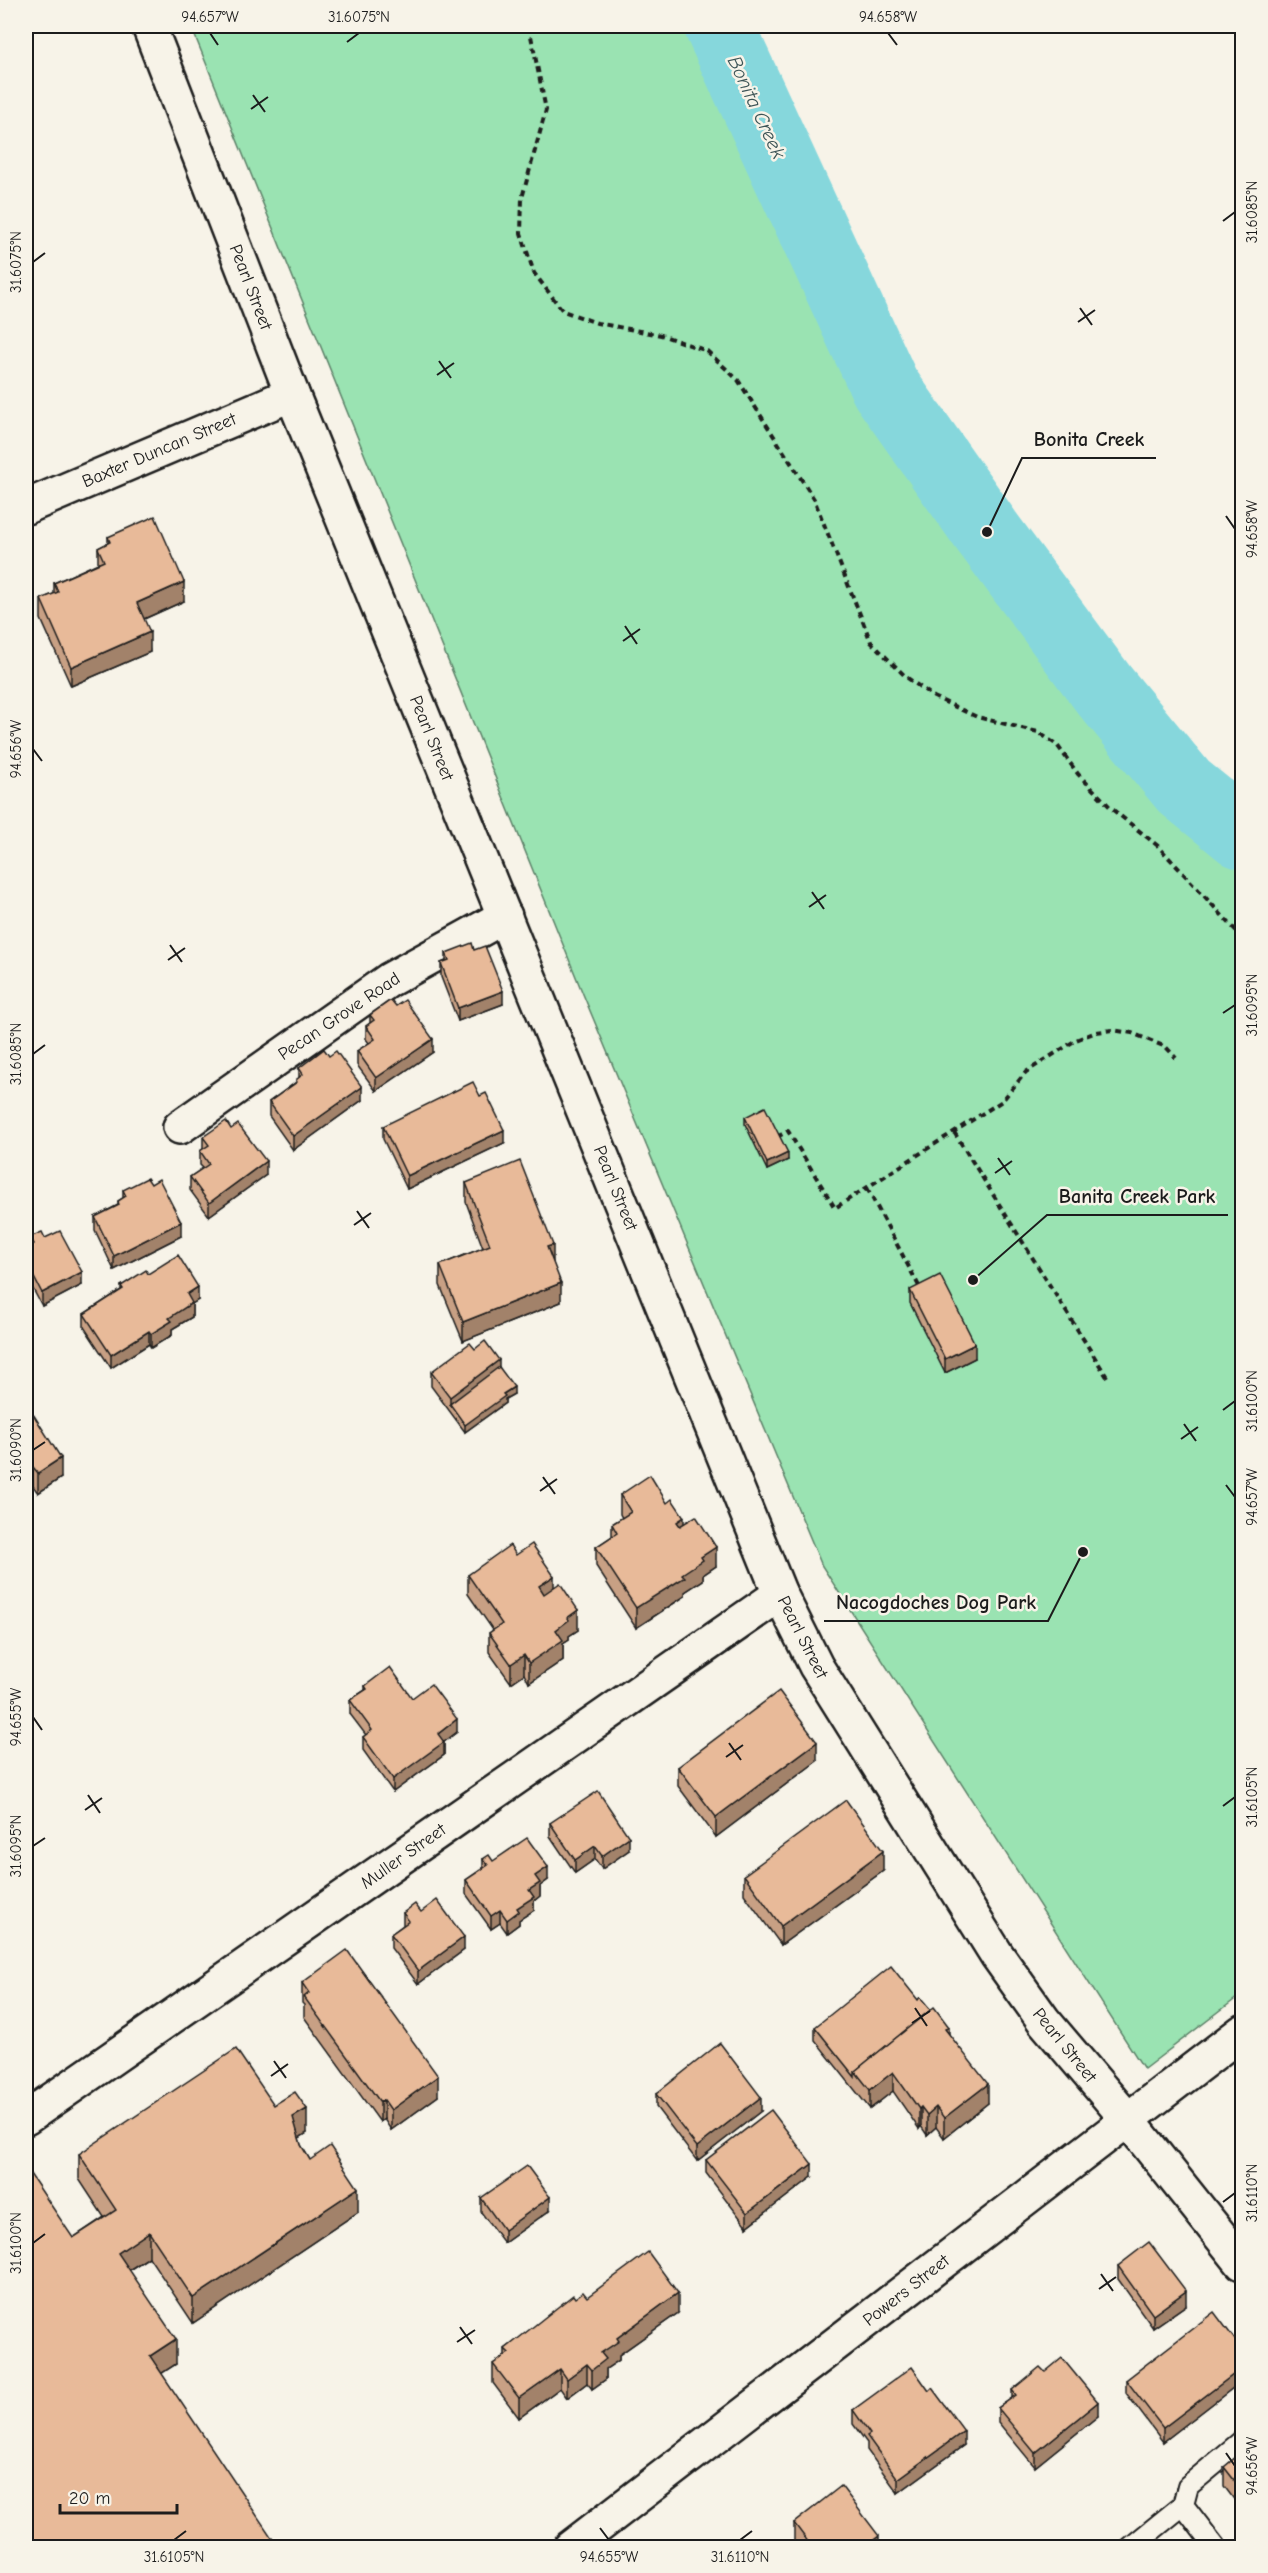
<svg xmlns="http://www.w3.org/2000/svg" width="1268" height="2573" viewBox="0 0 1268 2573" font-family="'Comic Neue',sans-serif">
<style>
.green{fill:#9ae3b2;stroke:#5b8067;stroke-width:1.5}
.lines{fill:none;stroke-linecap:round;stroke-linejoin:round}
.river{stroke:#86d7dc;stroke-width:70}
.service-casing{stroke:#1c1c1c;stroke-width:24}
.minor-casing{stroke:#1c1c1c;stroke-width:38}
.tertiary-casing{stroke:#1c1c1c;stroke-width:38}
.path{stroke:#1c1c1c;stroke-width:4;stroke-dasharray:6 4.5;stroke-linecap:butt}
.service{stroke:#f7f3e8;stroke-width:20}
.minor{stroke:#f7f3e8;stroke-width:33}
.tertiary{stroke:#f7f3e8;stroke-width:33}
.wall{fill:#c8a084;stroke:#1c1c1c;stroke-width:1.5}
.shaded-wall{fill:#a2826b;stroke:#1c1c1c;stroke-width:1.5}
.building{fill:#e8ba99;stroke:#1c1c1c;stroke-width:1.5}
.ticks{fill:none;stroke:#1c1c1c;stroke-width:2}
.labels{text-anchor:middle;stroke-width:5;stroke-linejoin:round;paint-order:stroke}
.street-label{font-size:18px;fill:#1c1c1c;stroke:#f7f3e8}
.water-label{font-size:20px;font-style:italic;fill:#3c5456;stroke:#f7f3e8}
.leader{fill:none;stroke:#1c1c1c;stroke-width:2}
.callout-dot{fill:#1c1c1c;stroke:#f7f3e8;stroke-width:2}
.callout-label{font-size:20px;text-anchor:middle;font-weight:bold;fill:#1c1c1c;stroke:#f7f3e8;stroke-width:5;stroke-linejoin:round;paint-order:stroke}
.neatline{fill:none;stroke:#1c1c1c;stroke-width:2}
.ticks-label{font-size:15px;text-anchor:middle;fill:#1c1c1c}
</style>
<rect width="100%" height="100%" fill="#f7f3e8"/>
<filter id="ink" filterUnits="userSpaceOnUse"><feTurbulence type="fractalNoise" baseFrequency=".0167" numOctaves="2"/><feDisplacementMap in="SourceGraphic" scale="12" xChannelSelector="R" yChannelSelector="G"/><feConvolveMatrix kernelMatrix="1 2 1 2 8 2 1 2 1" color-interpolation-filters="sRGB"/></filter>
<g filter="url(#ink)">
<polygon class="green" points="191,26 705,26 869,396 1056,647 1183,804 1242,853 1242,1994 1144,2069 822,1566 583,994"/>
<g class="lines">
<polyline class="river" points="719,26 885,387 987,532 1104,690 1184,787 1242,834"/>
<g class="service-casing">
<g id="service">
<polyline points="1130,2548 1183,2505"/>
<polyline points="1216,2548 1183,2505 1188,2486 1242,2441"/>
</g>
</g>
<g class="minor-casing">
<g id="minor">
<polyline points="149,26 292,394 780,1594 816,1666 997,1955 1044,2021 1128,2120 1242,2263"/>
<polyline points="26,507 292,394"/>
<polyline points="180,1127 389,980 505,916"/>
<polyline points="26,2118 780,1594"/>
</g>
</g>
<g class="tertiary-casing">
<polyline id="tertiary" points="570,2548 1242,2032"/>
</g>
<g class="path">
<polyline points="529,26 546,110 522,198 521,233 534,273 563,311 597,323 661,335 707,351 738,380 814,499 871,642 906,677 934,697 977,717 1038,732 1057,745 1078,774 1112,809 1158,846 1242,937"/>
<polyline points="954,1132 1107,1377"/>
<polyline points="777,1137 788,1131 835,1208 1002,1101 1026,1072 1076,1040 1096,1032 1112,1030 1132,1033 1166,1047 1176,1058"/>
<polyline points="867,1188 920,1288"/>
</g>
<use href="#service" class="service"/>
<use href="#minor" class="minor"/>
<use href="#tertiary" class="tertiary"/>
</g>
<g class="wall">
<polygon points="108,537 184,601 144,619 150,652 71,686 41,619 41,599 54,594 54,583 98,563 98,548 108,543"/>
<polygon points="474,950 503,1004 458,1021 441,977 441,963 446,961 446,953"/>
<polygon points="396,1006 433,1052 376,1091 357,1065 357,1051 369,1043 366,1039 366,1026 370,1023 370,1015"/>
<polygon points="299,1068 362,1100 293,1150 269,1116 269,1102 296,1082 296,1080 299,1078"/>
<polygon points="745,1117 788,1160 767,1170 745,1124"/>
<polygon points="383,1126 504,1143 407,1189 383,1139"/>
<polygon points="203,1137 266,1175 209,1216 190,1190 190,1177 203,1168 200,1165 200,1151 203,1149"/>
<polygon points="466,1183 553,1263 561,1302 463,1341 440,1285 440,1265 483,1248 466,1202"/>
<polygon points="123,1190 181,1236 114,1270 95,1230 95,1217 118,1205 118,1201 123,1198"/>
<polygon points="30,1237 45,1238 82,1285 42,1306 26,1276 26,1248 30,1246"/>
<polygon points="148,1274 198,1300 192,1304 192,1317 172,1329 172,1335 151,1348 149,1344 111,1368 84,1327 84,1314 121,1290 121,1286"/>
<polygon points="910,1290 975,1358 945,1373 910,1303"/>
<polygon points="475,1349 499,1367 514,1394 505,1399 505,1403 465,1432 431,1386 431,1372"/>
<polygon points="26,1403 61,1478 38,1493 33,1486"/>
<polygon points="620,1495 667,1503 716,1566 703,1575 703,1580 685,1592 685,1596 636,1628 596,1566 596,1547 612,1536 612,1524 622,1518 620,1514"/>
<polygon points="516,1555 554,1588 578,1630 569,1636 569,1640 563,1644 563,1660 529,1683 524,1674 511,1683 489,1652 489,1633 493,1630 468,1594 468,1575"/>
<polygon points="365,1686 412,1698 457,1732 444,1742 444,1755 393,1792 363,1750 363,1737 366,1735 350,1714 350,1700 365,1690"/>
<polygon points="817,1761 716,1837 678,1786 678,1767"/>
<polygon points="550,1823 629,1850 602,1869 595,1859 575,1873 550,1836"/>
<polygon points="483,1859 493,1861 548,1880 540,1886 540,1896 534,1901 534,1910 519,1920 519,1924 507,1933 500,1923 491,1929 466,1894 466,1880 483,1868"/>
<polygon points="883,1871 781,1945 744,1894 744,1875"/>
<polygon points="421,1912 464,1950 418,1984 391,1948 391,1934 403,1925 403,1913"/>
<polygon points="302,1983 438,2096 391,2130 384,2119 380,2122 304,2017 304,2005 302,2003"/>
<polygon points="918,2000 949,2035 988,2103 944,2138 936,2127 927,2135 921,2126 919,2129 893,2091 870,2109 815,2040 815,2027"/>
<polygon points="656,2094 761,2111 697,2161 656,2107"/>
<polygon points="274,2105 307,2133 299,2138 301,2145 310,2160 358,2212 193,2323 149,2257 129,2270 176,2364 161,2373 26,2547 73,2238 104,2217 79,2179 79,2154"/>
<polygon points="706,2160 812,2177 747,2227 706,2173"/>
<polygon points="481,2198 550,2210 504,2243 481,2212"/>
<polygon points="1118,2266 1186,2305 1153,2328 1118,2279"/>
<polygon points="587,2297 678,2313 619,2355 619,2360 606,2369 606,2379 592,2389 587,2383 567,2398 560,2388 519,2418 493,2383 493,2364 505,2355 505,2349 575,2298"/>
<polygon points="1242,2349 1242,2381 1163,2442 1126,2393 1126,2380"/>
<polygon points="1045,2372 1098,2416 1035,2467 998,2422 998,2408 1012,2398 1012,2390"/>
<polygon points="853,2410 964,2445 898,2493 867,2450 867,2443 853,2424"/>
<polygon points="1242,2452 1242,2510 1224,2486 1224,2467"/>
<polygon points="794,2523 879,2547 797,2547 794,2542"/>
</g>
<g class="shaded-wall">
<polygon points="184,582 184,601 137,622 137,603"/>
<polygon points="150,632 150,652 71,686 71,667"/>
<polygon points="503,991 503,1004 458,1021 458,1008"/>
<polygon points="433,1039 433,1052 376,1091 376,1078"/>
<polygon points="362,1087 362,1100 293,1150 293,1136"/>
<polygon points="504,1130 504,1143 407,1189 407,1176"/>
<polygon points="788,1153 788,1160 767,1170 767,1163"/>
<polygon points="266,1161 266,1175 209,1216 209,1203"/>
<polygon points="181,1222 181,1236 114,1270 114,1256"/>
<polygon points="553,1245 553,1264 547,1247"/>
<polygon points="82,1272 82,1285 42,1306 42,1293"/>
<polygon points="561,1283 561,1302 463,1341 463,1322"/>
<polygon points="198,1287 198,1300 192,1304 192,1317 172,1329 172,1335 151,1348 151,1334 169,1318 187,1294"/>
<polygon points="149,1331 149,1344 111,1368 111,1355"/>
<polygon points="975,1344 975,1358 945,1373 945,1359"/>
<polygon points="499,1360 499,1374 450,1404 450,1397"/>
<polygon points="514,1387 514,1394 505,1399 505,1403 465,1432 465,1425 503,1394"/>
<polygon points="61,1458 61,1478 38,1493 38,1473"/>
<polygon points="33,1467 33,1486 26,1492 26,1472"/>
<polygon points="684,1517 684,1537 677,1522"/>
<polygon points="716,1547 716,1566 703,1575 703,1580 685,1592 685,1596 636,1628 636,1608 682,1574 701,1557"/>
<polygon points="554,1576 554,1595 539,1606 539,1586"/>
<polygon points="578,1610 578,1630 569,1636 569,1640 563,1644 563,1660 529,1683 529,1663 556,1630 567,1618"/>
<polygon points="524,1655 524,1674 511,1683 511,1664"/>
<polygon points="457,1719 457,1732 444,1742 444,1755 393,1792 393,1779 438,1734"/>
<polygon points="817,1742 817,1761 716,1837 716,1817"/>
<polygon points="629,1837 629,1850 602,1869 602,1856"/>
<polygon points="595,1846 595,1859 575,1873 575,1860"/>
<polygon points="883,1851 883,1871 781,1945 781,1926"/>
<polygon points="548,1867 548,1880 540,1886 540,1896 534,1901 534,1910 519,1920 519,1924 507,1933 507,1920 517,1908 529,1890 535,1876"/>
<polygon points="500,1910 500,1923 491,1929 491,1916"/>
<polygon points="464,1937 464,1950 418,1984 418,1971"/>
<polygon points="949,2027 949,2046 945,2029"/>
<polygon points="893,2072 893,2091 870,2109 870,2090"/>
<polygon points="438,2076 438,2096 391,2130 391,2110"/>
<polygon points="988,2084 988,2103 944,2138 944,2118"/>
<polygon points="761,2097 761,2111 697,2161 697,2147"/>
<polygon points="384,2100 384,2119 380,2122 380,2102"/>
<polygon points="921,2107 921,2126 919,2129 919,2109"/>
<polygon points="936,2107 936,2127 927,2135 927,2115"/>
<polygon points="307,2109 307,2133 293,2142 293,2117"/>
<polygon points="812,2164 812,2177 747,2227 747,2213"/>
<polygon points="358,2188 358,2212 193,2323 193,2298"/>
<polygon points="550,2197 550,2210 504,2243 504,2230"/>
<polygon points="149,2232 149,2257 118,2277 118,2253"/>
<polygon points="1186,2291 1186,2305 1153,2328 1153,2315"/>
<polygon points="678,2293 678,2313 619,2355 619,2360 606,2369 606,2379 592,2389 592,2370 601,2353 617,2338"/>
<polygon points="176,2339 176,2364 150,2381 150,2356"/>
<polygon points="587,2364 587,2383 567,2398 567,2379"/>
<polygon points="1242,2368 1242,2381 1163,2442 1163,2428"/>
<polygon points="560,2369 560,2388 519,2418 519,2398"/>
<polygon points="1098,2402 1098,2416 1035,2467 1035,2453"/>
<polygon points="964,2431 964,2445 898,2493 898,2479"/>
<polygon points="879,2536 879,2547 864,2547"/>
</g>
<g class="building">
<polygon points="155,516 184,582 137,603 150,632 71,667 41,599 58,592 54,583 104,561 98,548 110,542 108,537"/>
<polygon points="472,943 474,950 485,946 503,991 458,1008 441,963 449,960 446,953"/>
<polygon points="391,1000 396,1006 405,1000 433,1039 376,1078 357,1051 375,1039 366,1026 374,1020 370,1015"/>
<polygon points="324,1049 329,1056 336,1051 362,1087 293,1136 269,1102 297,1082 296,1080 303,1074 299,1068"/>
<polygon points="473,1082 480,1096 486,1093 504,1130 407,1176 383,1126"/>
<polygon points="765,1107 788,1153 767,1163 745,1117"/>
<polygon points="226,1121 231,1129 238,1124 266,1161 209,1203 190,1177 209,1164 200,1151 209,1145 203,1137"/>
<polygon points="520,1161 553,1245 547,1247 561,1283 463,1322 440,1265 490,1245 466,1183"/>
<polygon points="147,1178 151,1184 159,1179 181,1222 114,1256 95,1217 119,1205 118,1201 126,1196 123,1190"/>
<polygon points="60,1231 82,1272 42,1293 26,1262 26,1248 34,1244 30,1237 42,1232 45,1238"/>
<polygon points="178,1255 198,1287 187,1294 192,1303 169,1318 172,1321 151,1334 149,1331 111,1355 84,1314 123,1289 121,1286 146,1270 148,1274"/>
<polygon points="940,1275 975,1344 945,1359 910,1290"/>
<polygon points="485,1341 499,1360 450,1397 431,1372 470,1343 475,1349"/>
<polygon points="499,1367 514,1387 503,1394 505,1396 465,1425 450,1404"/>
<polygon points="26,1403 61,1458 38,1473 33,1467 26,1472"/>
<polygon points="650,1475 667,1503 672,1499 684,1517 677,1522 680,1526 696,1516 716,1547 701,1557 703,1560 682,1574 685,1577 636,1608 596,1547 617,1533 612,1524 631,1512 620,1495"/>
<polygon points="532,1544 554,1576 539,1586 544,1594 560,1583 578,1610 567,1618 569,1620 556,1630 563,1640 529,1663 524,1655 511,1664 489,1633 502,1624 468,1575 510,1545 516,1555"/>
<polygon points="390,1667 412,1698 431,1684 457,1719 438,1734 444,1742 393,1779 363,1737 372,1730 350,1700 367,1689 365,1686"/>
<polygon points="779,1691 817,1742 716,1817 678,1767"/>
<polygon points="598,1791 629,1837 602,1856 595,1846 575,1860 550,1823"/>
<polygon points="846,1800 883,1851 781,1926 744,1875"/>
<polygon points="527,1838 548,1867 535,1876 540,1883 529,1890 534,1897 517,1908 519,1911 507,1920 500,1910 491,1916 466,1880 488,1865 483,1859 489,1855 493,1861"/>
<polygon points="437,1900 464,1937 418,1971 391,1934 409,1921 403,1913 415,1904 421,1912"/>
<polygon points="347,1950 438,2076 391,2110 384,2100 380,2102 304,1997 309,1993 302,1983"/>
<polygon points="891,1966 918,2000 920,1997 931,2010 855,2071 855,2077 815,2027"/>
<polygon points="934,2007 949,2027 945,2029 988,2084 944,2118 936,2107 927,2115 921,2107 919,2109 893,2072 870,2090 855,2071"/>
<polygon points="720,2043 761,2097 697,2147 656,2094"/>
<polygon points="236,2049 274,2105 295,2092 307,2109 293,2117 301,2145 310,2160 330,2146 358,2188 193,2298 149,2232 118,2253 176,2339 150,2356 278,2547 26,2547 26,2168 73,2238 116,2210 79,2154"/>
<polygon points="771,2110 812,2164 747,2213 706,2160"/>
<polygon points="527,2166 550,2197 504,2230 481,2198"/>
<polygon points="1149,2242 1186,2291 1153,2315 1118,2266"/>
<polygon points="648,2252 678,2293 617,2338 619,2341 601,2353 606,2359 592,2370 587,2364 567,2379 560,2369 519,2398 493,2364 509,2353 505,2349 573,2295 575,2298 583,2292 587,2297"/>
<polygon points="1214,2312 1242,2349 1242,2368 1163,2428 1126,2380"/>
<polygon points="1062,2358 1098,2402 1035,2453 998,2408 1016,2395 1012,2390 1040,2367 1045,2372"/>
<polygon points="912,2367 929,2391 932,2388 964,2431 898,2479 867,2436 870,2434 853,2410"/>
<polygon points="1242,2452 1242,2490 1224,2467"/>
<polygon points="841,2486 879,2536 864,2547 803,2547 809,2543 794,2523"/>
</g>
</g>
<path class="ticks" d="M210,33L218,45M888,33L897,45M347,42L359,33M253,95L265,112M251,109L268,97M1223,221L1235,212M33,262L45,253M1080,308L1092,325M1078,322L1095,310M439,361L451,378M437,375L454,363M1226,516L1235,529M625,626L637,644M623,641L640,629M33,749L42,761M812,892L824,909M809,907L826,895M170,945L182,962M168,960L185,948M1223,1013L1235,1005M33,1054L45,1045M998,1158L1010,1175M995,1173L1012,1161M357,1211L369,1228M354,1225L371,1213M1223,1410L1235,1401M1184,1424L1196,1441M1181,1439L1198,1427M33,1450L45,1442M543,1477L555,1494M1226,1485L1235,1497M540,1491L557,1479M33,1717L42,1730M729,1743L741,1760M726,1757L743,1745M88,1795L100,1813M1223,1806L1235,1797M85,1810L102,1798M33,1846L45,1838M915,2008L927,2026M912,2023L930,2011M274,2061L286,2078M271,2076L288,2064M1223,2202L1235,2193M33,2243L45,2234M1101,2274L1113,2291M1099,2289L1116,2277M460,2327L472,2344M457,2342L475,2330M1226,2453L1235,2466M600,2528L609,2540M174,2540L186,2531M740,2540L752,2531"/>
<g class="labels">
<g class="street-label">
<text transform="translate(251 287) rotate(69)" y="6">Pearl Street</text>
<text transform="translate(159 450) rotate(-23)" y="6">Baxter Duncan Street</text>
<text transform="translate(432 738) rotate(68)" y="6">Pearl Street</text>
<text transform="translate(339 1016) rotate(-34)" y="6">Pecan Grove Road</text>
<text transform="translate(616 1188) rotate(68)" y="6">Pearl Street</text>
<text transform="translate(803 1637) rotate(63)" y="6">Pearl Street</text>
<text transform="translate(403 1856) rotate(-35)" y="6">Muller Street</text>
<text transform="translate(1065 2045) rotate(51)" y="6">Pearl Street</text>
<text transform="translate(906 2290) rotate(-38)" y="6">Powers Street</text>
</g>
<g class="water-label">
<text transform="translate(757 107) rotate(65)" y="7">Bonita Creek</text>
</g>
</g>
<path class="leader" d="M987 532L1022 458H1156M973 1280L1047 1215H1228M1083 1552L1048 1621H824"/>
<g class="callout-dot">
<circle cx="987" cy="532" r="6"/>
<circle cx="973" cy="1280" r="6"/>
<circle cx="1083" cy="1552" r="6"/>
</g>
<g class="callout-label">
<text x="1089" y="446">Bonita Creek</text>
<text x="1137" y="1203">Banita Creek Park</text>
<text x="936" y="1609">Nacogdoches Dog Park</text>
</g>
<rect width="1268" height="2573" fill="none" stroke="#f7f3e8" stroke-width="66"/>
<path d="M60 2504v9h117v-9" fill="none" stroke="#1c1c1c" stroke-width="3"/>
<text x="69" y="2504" font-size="18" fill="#1c1c1c" stroke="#f7f3e8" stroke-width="4.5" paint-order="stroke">20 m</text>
<rect x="33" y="33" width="1202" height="2507" class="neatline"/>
<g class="ticks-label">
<text x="210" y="22">94.657°W</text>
<text x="359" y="22">31.6075°N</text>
<text x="888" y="22">94.658°W</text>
<text transform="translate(1252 212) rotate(-90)" y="5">31.6085°N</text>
<text transform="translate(16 262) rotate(-90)" y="5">31.6075°N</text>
<text transform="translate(1252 529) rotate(-90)" y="5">94.658°W</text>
<text transform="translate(16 749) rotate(-90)" y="5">94.656°W</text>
<text transform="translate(1252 1005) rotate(-90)" y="5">31.6095°N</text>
<text transform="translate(16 1054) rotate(-90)" y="5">31.6085°N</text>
<text transform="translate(1252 1401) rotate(-90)" y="5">31.6100°N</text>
<text transform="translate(16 1450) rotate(-90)" y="5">31.6090°N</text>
<text transform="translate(1252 1497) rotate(-90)" y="5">94.657°W</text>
<text transform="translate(16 1717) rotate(-90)" y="5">94.655°W</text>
<text transform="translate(1252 1797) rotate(-90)" y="5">31.6105°N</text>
<text transform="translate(16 1846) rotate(-90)" y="5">31.6095°N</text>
<text transform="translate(1252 2193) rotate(-90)" y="5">31.6110°N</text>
<text transform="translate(16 2243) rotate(-90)" y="5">31.6100°N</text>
<text transform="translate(1252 2466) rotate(-90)" y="5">94.656°W</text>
<text x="174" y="2562">31.6105°N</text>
<text x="609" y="2562">94.655°W</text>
<text x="740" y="2562">31.6110°N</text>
</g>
</svg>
